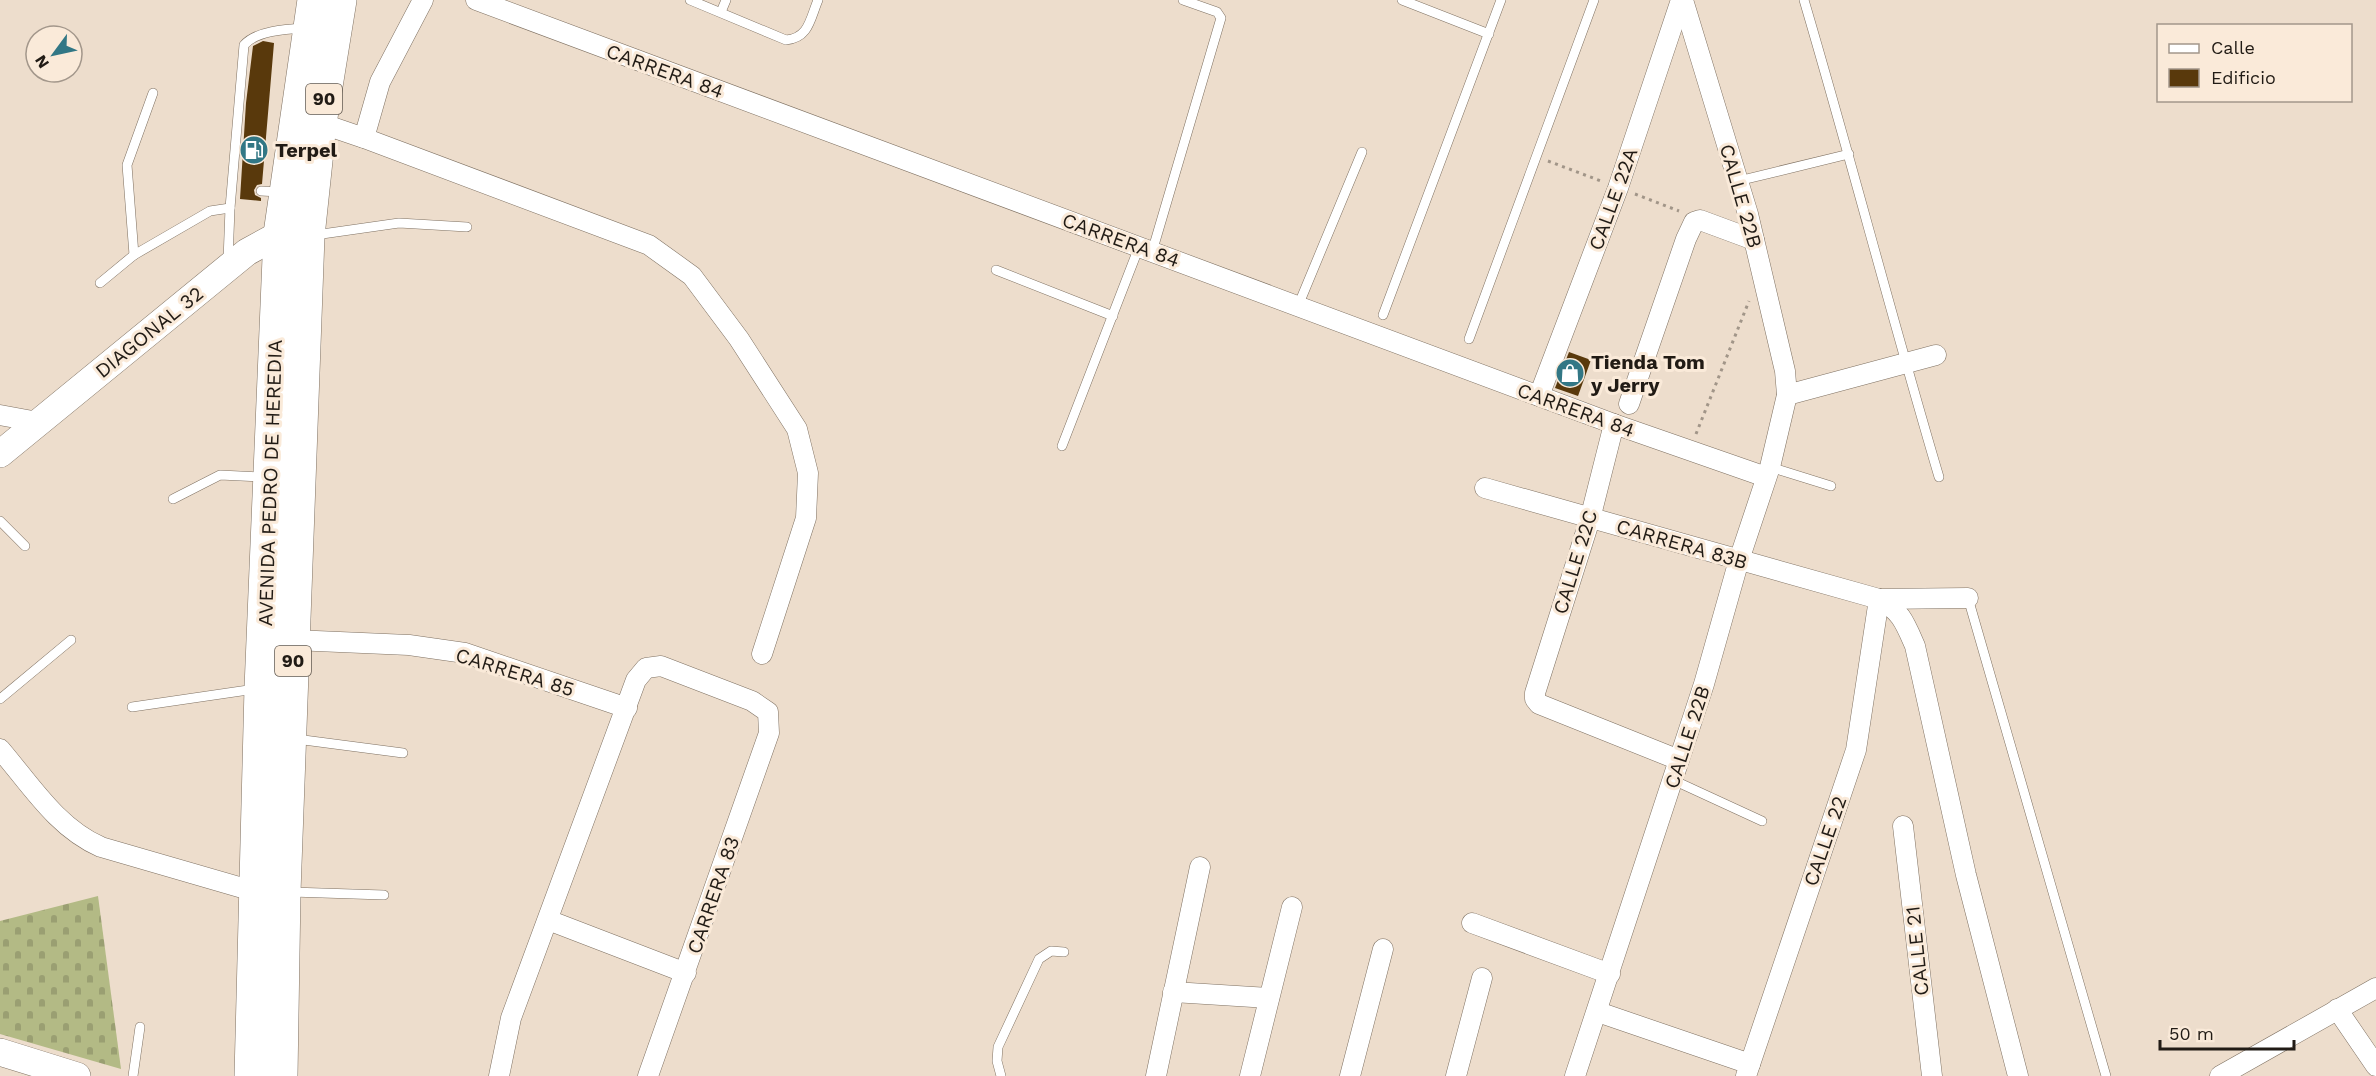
<svg xmlns="http://www.w3.org/2000/svg" width="2376" height="1076" viewBox="0 0 2376 1076" font-family="'Work Sans',sans-serif">
<style>
.cemetery{fill:url(#cemetery-stones)}
.building{fill:#59390c}
.lines{fill:none;stroke-linecap:round;stroke-linejoin:round}
.lane-casing{stroke:#7f7162;stroke-width:10}
.street-casing{stroke:#7f7162;stroke-width:21}
.secondary-casing{stroke:#7f7162;stroke-width:28}
.highway-casing{stroke:#7f7162;stroke-width:34}
.path{stroke:#a19588;stroke-width:3;stroke-dasharray:3 4.5;stroke-linecap:butt}
.lane{stroke:#fff;stroke-width:9}
.street{stroke:#fff;stroke-width:20}
.secondary{stroke:#fff;stroke-width:27}
.highway{stroke:#fff;stroke-width:33}
.labels{text-anchor:middle;stroke-width:6;stroke-linejoin:round;paint-order:stroke}
.shield{fill:#faead9;stroke:#625950;stroke-width:1.5}
.shield-label{font-size:18px;font-weight:bold;fill:#211b15}
.street-label{font-size:20px;fill:#211b15;stroke:#faead9}
.poi-label{font-size:20px;font-weight:bold;fill:#211b15;stroke:#faead9;text-anchor:start}
</style>
<defs>
<pattern id="cemetery-stones" width="16" height="16" patternUnits="userSpaceOnUse" patternTransform="scale(1.5)"><rect width="16" height="16" fill="#b3ba85"/><path d="M2 7V4a2 2 0 0 1 4 0v3zM10 15v-3a2 2 0 0 1 4 0v3z" fill="#9a9f72"/></pattern>
</defs>
<rect width="100%" height="100%" fill="#edddcc"/>
<polygon class="cemetery" points="98,896 121,1069 0,1034 0,921"/>
<g class="building">
<polygon points="263,41 274,43 262,184 257,185 254,190 255,195 261,198 261,201 240,199 246,103 253,46"/>
<polygon points="1569,352 1591,360 1578,396 1555,388"/>
</g>
<g class="lines">
<g class="lane-casing">
<g id="lane">
<path d="M690,0L786,40C809,38 810,19 818,0"/>
<polyline points="1402,0 1489,34"/>
<path d="M1804,0C1851,159 1892,319 1939,477"/>
<polyline points="721,12 726,0"/>
<polyline points="1738,181 1849,154"/>
<polyline points="261,191 280,192"/>
<polyline points="315,235 399,223 467,227"/>
<polyline points="1152,252 1221,18 1217,12 1183,0"/>
<polyline points="134,255 127,165 153,93"/>
<path d="M228,261L230,208L244,45C256,31 286,29 304,28"/>
<polyline points="996,270 1113,316"/>
<polyline points="100,283 134,255 210,211 230,208"/>
<polyline points="1298,306 1362,152"/>
<polyline points="1383,315 1501,0"/>
<polyline points="1469,339 1594,0"/>
<polyline points="1062,446 1139,247"/>
<polyline points="1770,467 1831,486"/>
<polyline points="173,499 220,475 264,477"/>
<polyline points="0,521 25,546"/>
<polyline points="1968,598 2106,1076"/>
<polyline points="0,699 71,640"/>
<polyline points="132,707 255,689"/>
<polyline points="296,739 403,753"/>
<polyline points="1673,780 1762,821"/>
<polyline points="291,892 384,895"/>
<polyline points="133,1076 140,1027"/>
<polyline points="1001,1076 997,1061 998,1047 1039,959 1051,951 1064,952"/>
</g>
</g>
<g class="street-casing">
<g id="street">
<polyline points="476,0 1614,424 1766,477"/>
<polyline points="320,123 364,138 649,245 692,276 739,339 797,429 808,473 806,518 762,654"/>
<polyline points="364,138 380,82 423,0"/>
<polyline points="1787,395 1936,355"/>
<polyline points="1539,396 1618,188 1681,0"/>
<polyline points="1629,404 1686,239 1694,222 1700,220 1754,240"/>
<polyline points="0,415 38,422"/>
<polyline points="1614,424 1590,519 1535,693 1535,699 1539,704 1679,760"/>
<path d="M1485,488L1879,599C1901,611 1905,623 1915,646L1966,875L2018,1076"/>
<polyline points="1879,599 1968,598"/>
<polyline points="293,640 409,645 465,653 627,708"/>
<path d="M0,749C30,784 57,828 101,847L256,892"/>
<polyline points="1903,826 1932,1076"/>
<polyline points="548,920 686,973"/>
<polyline points="1472,923 1610,974"/>
<polyline points="1173,992 1269,998"/>
<polyline points="2337,1009 2376,1066"/>
<polyline points="1598,1012 1750,1064"/>
<polyline points="499,1076 511,1018 636,680 646,668 661,666 752,701 768,712 769,733 648,1076"/>
<polyline points="1156,1076 1200,867"/>
<polyline points="1250,1076 1292,907"/>
<polyline points="1350,1076 1383,949"/>
<polyline points="1456,1076 1482,978"/>
<polyline points="1575,1076 1704,684 1739,560 1770,467 1787,395 1785,371 1748,214 1683,0"/>
<polyline points="1746,1076 1856,750 1879,599"/>
<polyline points="2220,1076 2376,988"/>
</g>
</g>
<g class="secondary-casing">
<g id="secondary">
<polyline points="0,454 247,252 280,234 298,235"/>
<polyline points="0,1052 77,1076"/>
</g>
</g>
<g class="highway-casing">
<g id="highway">
<polyline points="251,1076 261,688 280,234 314,0"/>
<polyline points="281,1076 284,892 308,236 320,123 340,0"/>
</g>
</g>
<g class="path">
<polyline points="1548,161 1601,181"/>
<polyline points="1635,194 1679,211"/>
<polyline points="1696,434 1749,301"/>
</g>
<use href="#lane" class="lane"/>
<use href="#street" class="street"/>
<use href="#secondary" class="secondary"/>
<use href="#highway" class="highway"/>
</g>
<defs>
<g id="fuel-disc" transform="scale(1.5)"><circle r="9.5" fill="#327785" stroke="#faead9"/><path d="M-5.5-6h7V0h2V4h1.3V-2.5L3-4.5l.8-.8L6-3V5H2.5V1h-1V6h-7ZM-4.2-4.7v3.2H.2V-4.7Z" fill="#fff"/></g>
<g id="shop-disc" transform="scale(1.5)"><circle r="9.5" fill="#327785" stroke="#faead9"/><path d="M-5-2.5h2.3a2.7 3.5 0 0 1 5.4 0H5L5.5 6h-11ZM-1.5-2.5h3a1.5 2.3 0 0 0-3 0Z" fill="#fff"/></g>
</defs>
<g fill-rule="evenodd">
<use href="#fuel-disc" x="254" y="150"/>
<use href="#shop-disc" x="1570" y="373"/>
</g>
<g class="labels">
<g class="shield">
<rect x="306" y="84" width="36" height="30" rx="4.5"/>
<rect x="275" y="646" width="36" height="30" rx="4.5"/>
</g>
<g class="shield-label">
<text x="324" y="105">90</text>
<text x="293" y="667">90</text>
</g>
<g class="street-label">
<text transform="translate(665 71) rotate(20)" y="7">CARRERA 84</text>
<text transform="translate(1741 196) rotate(74)" y="7">CALLE 22B</text>
<text transform="translate(1613 199) rotate(-70)" y="7">CALLE 22A</text>
<text transform="translate(1121 240) rotate(20)" y="7">CARRERA 84</text>
<text transform="translate(149 332) rotate(-39)" y="7">DIAGONAL 32</text>
<text transform="translate(1576 410) rotate(20)" y="7">CARRERA 84</text>
<text transform="translate(270 483) rotate(-88)" y="7">AVENIDA PEDRO DE HEREDIA</text>
<text transform="translate(1682 544) rotate(16)" y="7">CARRERA 83B</text>
<text transform="translate(1575 562) rotate(-73)" y="7">CALLE 22C</text>
<text transform="translate(515 672) rotate(17)" y="7">CARRERA 85</text>
<text transform="translate(1687 737) rotate(-72)" y="7">CALLE 22B</text>
<text transform="translate(1825 841) rotate(-71)" y="7">CALLE 22</text>
<text transform="translate(713 895) rotate(-71)" y="7">CARRERA 83</text>
<text transform="translate(1917 951) rotate(-96)" y="7">CALLE 21</text>
</g>
<g class="poi-label">
<text x="275" y="157">Terpel</text>
<text x="1591" y="369">Tienda Tom<tspan x="1591" dy="23">y Jerry</tspan></text>
</g>
</g>
<rect x="2157" y="24" width="195" height="78" fill="#faead9" stroke="#a3978b" stroke-width="1.5"/>
<rect x="2169" y="44" width="30" height="9" fill="#ffffff" stroke="#a3978b" stroke-width="1.5"/>
<text x="2211" y="54" font-size="18" fill="#211b15">Calle</text>
<rect x="2169" y="69" width="30" height="18" fill="#59390c" stroke="#a3978b" stroke-width="1.5"/>
<text x="2211" y="84" font-size="18" fill="#211b15">Edificio</text>
<g transform="translate(54 54) rotate(237)"><circle r="28" fill="#faead9" stroke="#a3978b" stroke-width="1.5"/>
<path d="M0-4.5L10 22L0 15L-10 22Z" fill="#327785"/>
<text y="-9" font-size="16" font-weight="bold" text-anchor="middle" fill="#211b15">N</text>
</g>
<path d="M2160 1040v9h134v-9" fill="none" stroke="#211b15" stroke-width="3"/>
<text x="2169" y="1040" font-size="18" fill="#211b15" stroke="#faead9" stroke-width="4.5" paint-order="stroke">50 m</text>
</svg>
